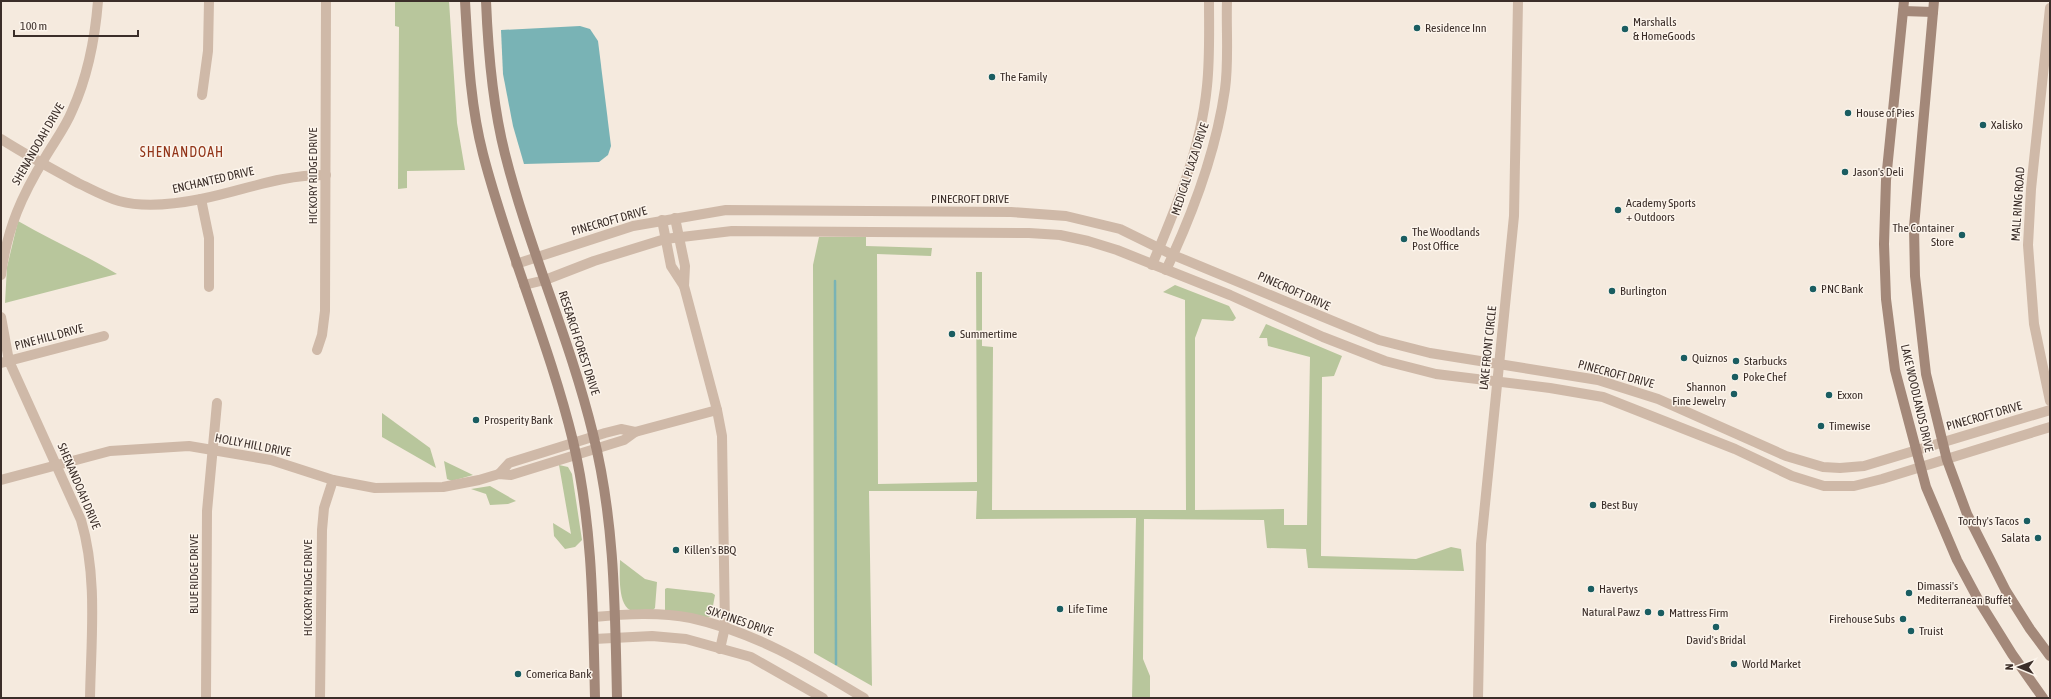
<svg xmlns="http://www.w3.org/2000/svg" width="2051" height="699" viewBox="0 0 2051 699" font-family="'Asap Condensed',sans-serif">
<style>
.green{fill:#b8c69c}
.water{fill:#79b3b5}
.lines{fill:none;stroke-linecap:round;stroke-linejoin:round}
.stream{stroke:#79b3b5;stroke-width:2.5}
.minor{stroke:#cfb9a8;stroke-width:10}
.tertiary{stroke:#cfb9a8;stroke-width:10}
.secondary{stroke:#a38879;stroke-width:10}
.poi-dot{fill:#1a5d61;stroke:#fcf4eb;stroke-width:1.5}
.labels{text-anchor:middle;stroke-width:3;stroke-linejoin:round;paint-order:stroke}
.poi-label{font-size:12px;fill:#3b2e29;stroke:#fcf4eb;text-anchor:start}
.street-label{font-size:12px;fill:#3b2e29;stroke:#fcf4eb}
.quarter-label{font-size:14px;letter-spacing:1px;fill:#923519;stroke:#fcf4eb}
</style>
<rect width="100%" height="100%" fill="#f5eade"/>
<g class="green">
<polygon points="395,1 449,1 457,123 465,170 407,171 407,188 398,189 399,27 395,26"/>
<path d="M18,221C51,240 85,255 117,274L5,303L7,267Z"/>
<polygon points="819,237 866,237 866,246 932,248 931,256 877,254 878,484 977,482 976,272 982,272 982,346 993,347 992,510 1186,510 1185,300 1163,292 1175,285 1229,306 1236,318 1233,321 1202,319 1195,338 1195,510 1284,509 1284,525 1307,525 1310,357 1268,346 1267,338 1259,338 1266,324 1342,356 1334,376 1322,377 1321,556 1416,559 1451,547 1461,549 1464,571 1308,568 1306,549 1267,548 1264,520 1144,519 1143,659 1150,676 1150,697 1132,698 1136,518 976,519 977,491 869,491 872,686 814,653 813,265"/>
<polygon points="382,413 430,448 436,468 382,437"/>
<polygon points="444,461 473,475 452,481 447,479"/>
<polygon points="559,465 568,467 572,474 582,540 575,547 565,549 554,536 553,523 571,534"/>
<polygon points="490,486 516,501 508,504 490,505 486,494 471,489"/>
<path d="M620,560L645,579L657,582L655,608L652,611C646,611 638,613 633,611C617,608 620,573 620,560Z"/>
<polygon points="667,588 712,593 715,595 711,616 705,618 665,610 665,589"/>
</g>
<polygon class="water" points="580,26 590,29 598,41 611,146 608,155 599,162 524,164 513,126 503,74 501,30"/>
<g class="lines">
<polyline class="stream" points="835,281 836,664"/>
<g class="minor">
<polyline points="202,95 208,51 209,1"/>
<path d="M1,139C26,155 52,169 78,183C91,189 105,197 119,201C145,208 176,204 201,199C246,190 278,175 326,175"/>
<polyline points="201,199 209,238 209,287"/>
<polyline points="675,218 685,266 684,286 717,410 722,436 725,627 720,649"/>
<polyline points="662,220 671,266 684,286"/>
<path d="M1152,265C1176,208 1201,149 1207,86C1210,58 1209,29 1209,1"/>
<path d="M1166,270C1193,213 1216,153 1225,89C1229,61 1226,30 1227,1"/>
<path d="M1,275C7,228 22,195 46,156C55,141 66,126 72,111C88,76 95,39 98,1"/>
<path d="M1,317L9,361L81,520C98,577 91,639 90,698"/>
<polyline points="317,350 322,335 325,311 326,1"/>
<polyline points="1,363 104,336"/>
<polyline points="499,474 509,463 605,433 621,429 635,432"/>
<polyline points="1,480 110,451 189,446 271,460 333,480 375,488 443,487 479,480 499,474 511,475 624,440 635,432 717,410"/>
<polyline points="206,698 207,511 217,403"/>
<polyline points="320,698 322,530 324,508 333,480"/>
</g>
<g class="tertiary">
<polyline points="2050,8 2031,189 2028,245 2034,324 2050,401"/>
<polyline points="516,264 633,226 726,210 1011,212 1066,216 1120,229 1173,255 1379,340 1430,353 1598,380 1658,399 1786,456 1823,467 1840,468 1864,466 2050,410"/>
<polyline points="524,285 545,280 594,261 665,239 732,231 1029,233 1060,235 1088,241 1117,250 1230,295 1323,337 1385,361 1436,374 1550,388 1603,397 1735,449 1792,476 1824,486 1854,486 1882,479 2050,427"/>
<path d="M594,617C626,614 659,612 691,618C755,632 809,665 864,698"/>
<polyline points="594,639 652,636 686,639 751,657 823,698"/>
<polyline points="1478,698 1481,544 1514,216 1518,1"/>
</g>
<g class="secondary">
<path d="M465,1C468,52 470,104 483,154C508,251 549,343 573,441C593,526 593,612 595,698"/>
<path d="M486,1C488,50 493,107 505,154C529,249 570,339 593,434C615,521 615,609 617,698"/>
<polyline points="1904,1 1886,180 1884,244 1886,299 1895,370 1926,487 1957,560 1979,601 2012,654 2043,698"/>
<polyline points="1934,1 1914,227 1915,276 1926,374 1947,460 1967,514 2006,591 2030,629 2050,656"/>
<polyline points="1903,11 1933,12"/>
</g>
</g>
<g class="poi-dot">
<circle cx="1417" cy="28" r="4"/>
<circle cx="1625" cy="29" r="4"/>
<circle cx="992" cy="77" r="4"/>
<circle cx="1848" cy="113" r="4"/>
<circle cx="1983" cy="125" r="4"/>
<circle cx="1845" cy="172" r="4"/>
<circle cx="1618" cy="210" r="4"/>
<circle cx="1962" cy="235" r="4"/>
<circle cx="1404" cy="239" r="4"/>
<circle cx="1813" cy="289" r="4"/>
<circle cx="1612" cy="291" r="4"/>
<circle cx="952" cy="334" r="4"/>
<circle cx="1684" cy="358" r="4"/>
<circle cx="1736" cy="361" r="4"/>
<circle cx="1735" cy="377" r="4"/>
<circle cx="1734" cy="394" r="4"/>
<circle cx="1829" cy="395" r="4"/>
<circle cx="476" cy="420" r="4"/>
<circle cx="1821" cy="426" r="4"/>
<circle cx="1593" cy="505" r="4"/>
<circle cx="2027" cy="521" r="4"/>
<circle cx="2038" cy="538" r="4"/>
<circle cx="676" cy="550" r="4"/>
<circle cx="1591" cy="589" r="4"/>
<circle cx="1909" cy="593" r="4"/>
<circle cx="1060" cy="609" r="4"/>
<circle cx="1648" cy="612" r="4"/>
<circle cx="1661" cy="613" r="4"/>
<circle cx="1903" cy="619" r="4"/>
<circle cx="1716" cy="627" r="4"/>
<circle cx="1911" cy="631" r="4"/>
<circle cx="1734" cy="664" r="4"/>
<circle cx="518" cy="674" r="4"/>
</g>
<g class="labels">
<g class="poi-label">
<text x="1633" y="26">Marshalls<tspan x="1633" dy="14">&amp; HomeGoods</tspan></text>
<text x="1425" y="32">Residence Inn</text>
<text x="1000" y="81">The Family</text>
<text x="1856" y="117">House of Pies</text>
<text x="1991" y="129">Xalisko</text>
<text x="1853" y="176">Jason's Deli</text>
<text x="1626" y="207">Academy Sports<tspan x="1626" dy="14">+ Outdoors</tspan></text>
<text x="1954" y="232" text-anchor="end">The Container<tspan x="1954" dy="14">Store</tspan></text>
<text x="1412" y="236">The Woodlands<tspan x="1412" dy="14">Post Office</tspan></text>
<text x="1821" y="293">PNC Bank</text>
<text x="1620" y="295">Burlington</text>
<text x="960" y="338">Summertime</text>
<text x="1692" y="362">Quiznos</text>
<text x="1744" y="365">Starbucks</text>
<text x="1743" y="381">Poke Chef</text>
<text x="1726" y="391" text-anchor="end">Shannon<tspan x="1726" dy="14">Fine Jewelry</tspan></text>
<text x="1837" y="399">Exxon</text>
<text x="484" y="424">Prosperity Bank</text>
<text x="1829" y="430">Timewise</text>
<text x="1601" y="509">Best Buy</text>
<text x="2019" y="525" text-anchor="end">Torchy's Tacos</text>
<text x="2030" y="542" text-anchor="end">Salata</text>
<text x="684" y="554">Killen's BBQ</text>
<text x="1917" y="590">Dimassi's<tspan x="1917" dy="14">Mediterranean Buffet</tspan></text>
<text x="1599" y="593">Havertys</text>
<text x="1068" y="613">Life Time</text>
<text x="1640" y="616" text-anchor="end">Natural Pawz</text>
<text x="1669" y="617">Mattress Firm</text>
<text x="1895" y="623" text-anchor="end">Firehouse Subs</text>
<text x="1919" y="635">Truist</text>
<text x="1716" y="644" text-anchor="middle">David's Bridal</text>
<text x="1742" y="668">World Market</text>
<text x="526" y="678">Comerica Bank</text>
</g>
<g class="street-label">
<text transform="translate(38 144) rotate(-60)" y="4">SHENANDOAH DRIVE</text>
<text transform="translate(1190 169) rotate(-72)" y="4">MEDICAL PLAZA DRIVE</text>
<text transform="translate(313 176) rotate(-90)" y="4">HICKORY RIDGE DRIVE</text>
<text transform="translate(213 180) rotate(-13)" y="4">ENCHANTED DRIVE</text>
<text x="970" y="203">PINECROFT DRIVE</text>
<text transform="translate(2018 204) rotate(-86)" y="4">MALL RING ROAD</text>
<text transform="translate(609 221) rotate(-16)" y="4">PINECROFT DRIVE</text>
<text transform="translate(1294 291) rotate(24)" y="4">PINECROFT DRIVE</text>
<text transform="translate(49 337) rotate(-15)" y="4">PINE HILL DRIVE</text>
<text transform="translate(579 343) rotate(72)" y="4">RESEARCH FOREST DRIVE</text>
<text transform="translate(1488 348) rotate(-84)" y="4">LAKE FRONT CIRCLE</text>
<text transform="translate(1616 374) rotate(15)" y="4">PINECROFT DRIVE</text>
<text transform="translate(1917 398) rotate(77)" y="4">LAKE WOODLANDS DRIVE</text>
<text transform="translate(1984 416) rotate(-16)" y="4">PINECROFT DRIVE</text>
<text transform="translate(253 445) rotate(11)" y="4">HOLLY HILL DRIVE</text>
<text transform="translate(79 486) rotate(67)" y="4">SHENANDOAH DRIVE</text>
<text transform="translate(194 574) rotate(-90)" y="4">BLUE RIDGE DRIVE</text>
<text transform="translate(308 588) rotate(-90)" y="4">HICKORY RIDGE DRIVE</text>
<text transform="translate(740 621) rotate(19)" y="4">SIX PINES DRIVE</text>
</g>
<g class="quarter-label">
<text x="182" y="157">SHENANDOAH</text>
</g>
</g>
<rect width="2051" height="699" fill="none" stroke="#3b2e29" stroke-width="4"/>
<g transform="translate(2019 667) rotate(271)" stroke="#fcf4eb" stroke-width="3" paint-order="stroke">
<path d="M0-3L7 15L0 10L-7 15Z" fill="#3b2e29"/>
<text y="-6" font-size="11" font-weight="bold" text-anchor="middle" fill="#3b2e29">N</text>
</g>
<path d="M14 30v6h124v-6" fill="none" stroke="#3b2e29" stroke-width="2"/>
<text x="20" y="30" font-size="12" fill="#3b2e29" stroke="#fcf4eb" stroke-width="3" paint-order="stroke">100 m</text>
</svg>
